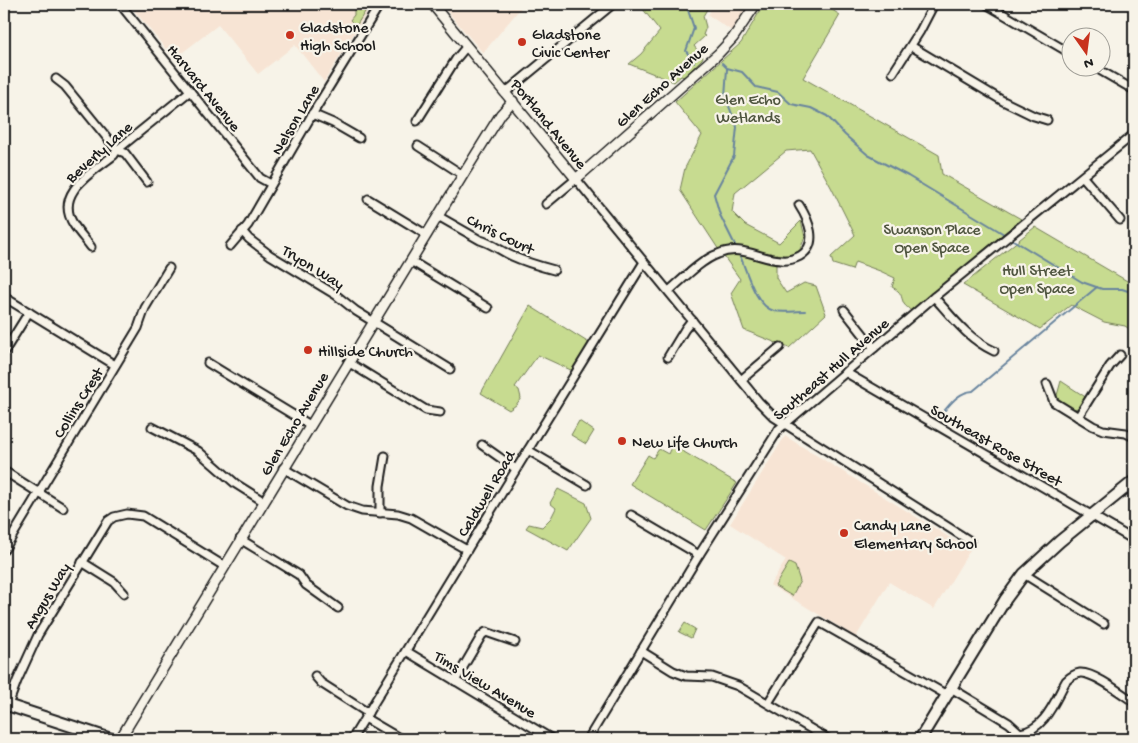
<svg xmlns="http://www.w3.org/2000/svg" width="1138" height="743" viewBox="0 0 1138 743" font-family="'Gochi Hand',sans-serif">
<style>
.built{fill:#f7e4d4}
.green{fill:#c7db90;stroke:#727c56}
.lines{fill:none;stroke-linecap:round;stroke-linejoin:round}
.stream{stroke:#68849e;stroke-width:2}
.minor-casing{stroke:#1c1c1c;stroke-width:11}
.tertiary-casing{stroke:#1c1c1c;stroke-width:12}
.secondary-casing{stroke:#1c1c1c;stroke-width:14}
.minor{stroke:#f7f3e8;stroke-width:7}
.tertiary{stroke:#f7f3e8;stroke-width:9}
.secondary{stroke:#f7f3e8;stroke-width:10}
.poi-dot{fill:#c8321e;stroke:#f7f3e8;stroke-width:2}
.labels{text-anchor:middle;stroke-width:4.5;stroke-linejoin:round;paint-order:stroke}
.poi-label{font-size:16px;fill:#1c1c1c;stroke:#f7f3e8;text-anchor:start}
.street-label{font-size:16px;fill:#1c1c1c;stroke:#f7f3e8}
.park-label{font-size:16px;fill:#4f553f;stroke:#f7f3e8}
</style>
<rect width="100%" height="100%" fill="#f7f3e8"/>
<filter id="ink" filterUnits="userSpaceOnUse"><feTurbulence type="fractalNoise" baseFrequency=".02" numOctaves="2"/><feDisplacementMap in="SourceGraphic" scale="10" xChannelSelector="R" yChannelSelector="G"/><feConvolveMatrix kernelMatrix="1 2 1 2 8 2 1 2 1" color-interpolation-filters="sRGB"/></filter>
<g filter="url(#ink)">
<g class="built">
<polygon points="129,4 372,4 324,82 295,45 258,74 218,25 174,59"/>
<polygon points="441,4 524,4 483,53"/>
<polygon points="714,4 751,4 732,31 708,15"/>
<polygon points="785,436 970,550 934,609 889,582 856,637 770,585 786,560 730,524"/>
</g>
<g class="green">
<polygon points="354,4 370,4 356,26 350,20 354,15"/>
<polygon points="639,4 710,4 703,16 706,27 703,35 705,36 694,46 703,57 702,59 684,77 681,76 674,82 629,64 641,54 660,31"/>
<path d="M764,4H823L840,15L803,78L939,155L942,174L1021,219L911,311C909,308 906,307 904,304C900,295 903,293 892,287L895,278L880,271L855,262L852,270L833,264L831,257L855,235L831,187L810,149L786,151L735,193L732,212L745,225L779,243L801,221L805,237L799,252L789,256L776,254V278L786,293L804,283L816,286L826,314L789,348L744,330L731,293L740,279L717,247L680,190L685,168L702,135L675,102L741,43Z"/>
<polygon points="1035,227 1134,285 1134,332 1125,326 1104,322 1071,305 1040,329 963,285"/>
<polygon points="530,306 589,343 573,371 538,355 515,387 519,390 521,398 516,405 509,410 481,393"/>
<polygon points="1061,381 1087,398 1082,407 1074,409 1056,399"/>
<polygon points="579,421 594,431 586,444 571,435"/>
<polygon points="672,445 737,483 706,530 630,484 648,455 653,458 659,449 668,454"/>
<polygon points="558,489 586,503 591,518 568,551 526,528 529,524 542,527 551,518 556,508 550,503"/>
<polygon points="789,563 795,566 800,581 792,596 775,586"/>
<polygon points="685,623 695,629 691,638 679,632"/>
</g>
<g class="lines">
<g class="stream">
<polyline points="686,4 694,28 686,51 694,62"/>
<polyline points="722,63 727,68 742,72 756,87 778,92 791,104 811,108 827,116 845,135 868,155 908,176 1004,234"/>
<polyline points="727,69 725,96 737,127 734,156 714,194 720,215 735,245"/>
<polyline points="1013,240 1082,282 1102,289 1122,289 1134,293"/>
<path d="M740,256C747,271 755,306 774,311C783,313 795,311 805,311"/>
<path d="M939,417C949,406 957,392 973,391L1097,287"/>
</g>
<g class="minor-casing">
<g id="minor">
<polyline points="120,4 260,178 271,184"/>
<polyline points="986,4 1070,53"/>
<polyline points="911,46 1003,101 1034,116 1047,120"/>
<polyline points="1096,68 1134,90"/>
<polyline points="893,73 920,31 934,4"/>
<polyline points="56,79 65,86 117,150 125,153 147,182"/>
<polyline points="506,92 613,4"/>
<polyline points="312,114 333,123 359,138"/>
<polyline points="417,121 456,59 467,46"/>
<polyline points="418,146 463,175"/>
<polyline points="1083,177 1120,220"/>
<polyline points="368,199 427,235"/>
<polyline points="546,204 576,179 759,402 774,417 970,541"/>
<path d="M438,216L480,240C491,243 501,251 512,256C525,262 539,266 554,270"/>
<polyline points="242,231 249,239 270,255 336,295 356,311 450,369"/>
<polyline points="230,246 248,225 313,113 380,4"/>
<path d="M91,247C86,240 79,233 74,225C53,193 93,172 114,155L117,150L190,91"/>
<polyline points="411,261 488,308"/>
<path d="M669,291C682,280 701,260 718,254C742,244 758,259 781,260C788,261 794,259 800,256C820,244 808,219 799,205"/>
<polyline points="4,297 115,365"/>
<path d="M934,297C953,318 968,339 994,351"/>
<polyline points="844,310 874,348"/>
<polyline points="4,352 29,312"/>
<polyline points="668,357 685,329 692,320"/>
<polyline points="348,362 426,410 440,412"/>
<polyline points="208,363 310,425"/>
<polyline points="845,372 1134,540"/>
<polyline points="741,380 780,347"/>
<polyline points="1047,384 1054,402 1093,426 1103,430 1126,433 1134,437"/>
<polyline points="1078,417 1110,366 1120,355"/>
<polyline points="152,427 198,451 236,484 263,501"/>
<polyline points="482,445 516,469"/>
<polyline points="528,450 587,485"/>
<polyline points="283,468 347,506 362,511 398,514 411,518 467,550"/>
<polyline points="4,471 63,508"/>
<polyline points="380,513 380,486 385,456"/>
<polyline points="631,515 699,555"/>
<polyline points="240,539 299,575 306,585 338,608"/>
<polyline points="4,550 138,328 145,308 169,268"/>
<polyline points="82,562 114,582 124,593"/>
<polyline points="1024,574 1104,624"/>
<polyline points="406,651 552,739"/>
<polyline points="641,651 673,671 686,676 712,677 738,686 828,739"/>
<polyline points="315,676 321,683 368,713"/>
<polyline points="455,681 482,635 486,632 515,642"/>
<polyline points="951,688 1009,723 1020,733"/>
<polyline points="768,703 819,622 947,695"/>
<polyline points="8,705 17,681 38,635 108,521 114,517 127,514 143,516 224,566"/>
<polyline points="365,718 401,739"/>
<path d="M1020,733C1045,730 1055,700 1066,681C1070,677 1074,674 1080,673C1094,672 1122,694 1134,702"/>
<polyline points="352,739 528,450 644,262"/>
<polyline points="588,739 699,555 779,429 934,297 1134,134"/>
</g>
</g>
<g class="tertiary-casing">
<g id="tertiary">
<polyline points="432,4 576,179 718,54 733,38 756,4"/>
<polyline points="120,739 463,175 501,114 513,101"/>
</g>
</g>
<g class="secondary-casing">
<g id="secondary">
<polyline points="4,704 111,739"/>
<polyline points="920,739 1005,600 1024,574 1060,541 1134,481"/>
</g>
</g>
<use href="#minor" class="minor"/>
<use href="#tertiary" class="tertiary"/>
<use href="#secondary" class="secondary"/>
</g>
</g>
<g class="poi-dot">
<circle cx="290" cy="35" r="5"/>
<circle cx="522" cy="42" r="5"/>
<circle cx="308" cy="350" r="5"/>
<circle cx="622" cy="441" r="5"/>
<circle cx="844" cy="533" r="5"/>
</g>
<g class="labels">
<g class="poi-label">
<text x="300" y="32">Gladstone<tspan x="300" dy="18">High School</tspan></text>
<text x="532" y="39">Gladstone<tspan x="532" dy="18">Civic Center</tspan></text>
<text x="318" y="356">Hillside Church</text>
<text x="632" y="447">New Life Church</text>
<text x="854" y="530">Candy Lane<tspan x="854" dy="18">Elementary School</tspan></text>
</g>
<g class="street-label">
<text transform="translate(661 84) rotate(-42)" y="6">Glen Echo Avenue</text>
<text transform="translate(205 87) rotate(51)" y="6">Harvard Avenue</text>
<text transform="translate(294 119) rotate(-59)" y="6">Nelson Lane</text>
<text transform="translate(550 123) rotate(51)" y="6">Portland Avenue</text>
<text transform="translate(98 151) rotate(-42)" y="6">Beverly Lane</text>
<text transform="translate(501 233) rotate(26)" y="6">Chris Court</text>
<text transform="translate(314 266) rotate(32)" y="6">Tryon Way</text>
<text transform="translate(830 368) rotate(-41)" y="6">Southeast Hull Avenue</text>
<text transform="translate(77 402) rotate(-58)" y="6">Collins Crest</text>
<text transform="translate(293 423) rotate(-59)" y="6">Glen Echo Avenue</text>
<text transform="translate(997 444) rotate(30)" y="6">Southeast Rose Street</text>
<text transform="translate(485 493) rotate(-59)" y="6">Caldwell Road</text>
<text transform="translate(46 595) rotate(-59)" y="6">Angus Way</text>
<text transform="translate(486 683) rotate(31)" y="6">Tims View Avenue</text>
</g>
<g class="park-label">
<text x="748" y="104">Glen Echo<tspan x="748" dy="18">Wetlands</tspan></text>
<text x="932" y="234">Swanson Place<tspan x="932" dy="18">Open Space</tspan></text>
<text x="1037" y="275">Hull Street<tspan x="1037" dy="18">Open Space</tspan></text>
</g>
</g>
<rect width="1138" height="743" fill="none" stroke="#f7f3e8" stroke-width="20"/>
<rect x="10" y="10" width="1118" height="723" fill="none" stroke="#1c1c1c" stroke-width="2" filter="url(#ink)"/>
<g transform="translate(1086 52) rotate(166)"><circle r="24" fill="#f7f3e8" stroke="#9f9d96"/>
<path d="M0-4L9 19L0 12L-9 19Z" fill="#c8321e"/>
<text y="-8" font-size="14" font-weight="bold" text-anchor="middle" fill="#1c1c1c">N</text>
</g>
</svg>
